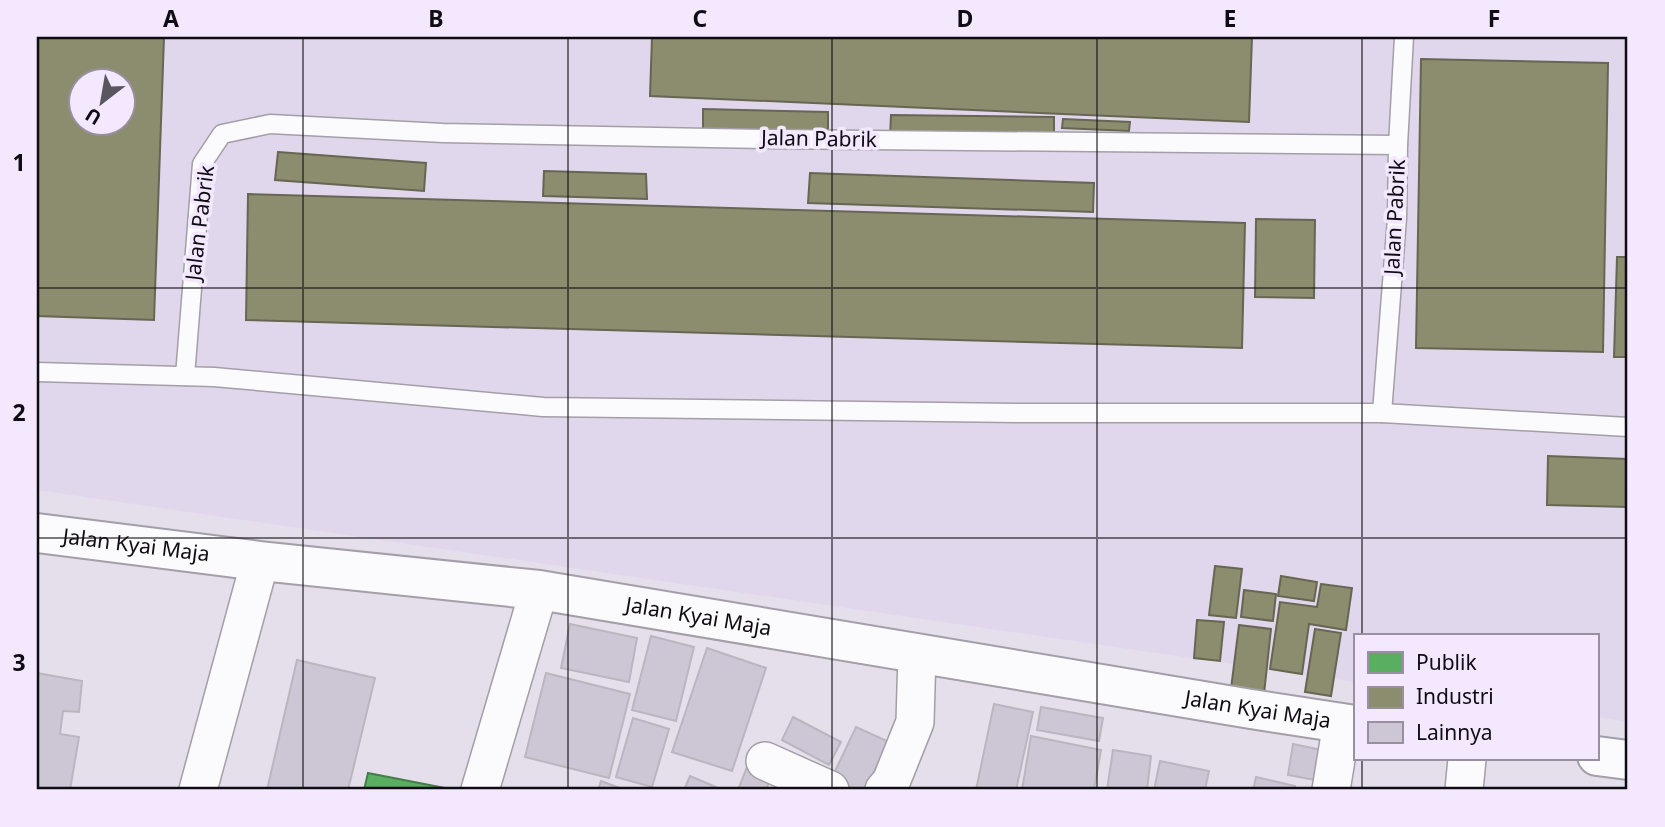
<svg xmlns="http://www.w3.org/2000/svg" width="1665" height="827" viewBox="0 0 1665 827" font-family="'Noto Sans',sans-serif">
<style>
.built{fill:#e1d7ec;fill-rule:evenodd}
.public{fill:#5aae61;stroke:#447d4a;stroke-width:2}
.industry{fill:#8c8c6e;stroke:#666653;stroke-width:2;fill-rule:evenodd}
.building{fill:#cdc7d5;stroke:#bab5be;stroke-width:2}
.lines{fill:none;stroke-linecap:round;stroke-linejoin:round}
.lane-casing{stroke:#a39ea7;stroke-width:21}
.street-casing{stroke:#a39ea7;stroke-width:40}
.secondary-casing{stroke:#a39ea7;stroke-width:42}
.lane{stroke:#fbfafc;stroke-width:18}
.street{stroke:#fbfafc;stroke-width:37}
.secondary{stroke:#fbfafc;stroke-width:38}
.grid{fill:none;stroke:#0f0c13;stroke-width:2;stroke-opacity:0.55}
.labels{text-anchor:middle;stroke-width:7;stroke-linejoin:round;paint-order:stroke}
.street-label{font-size:21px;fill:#0f0c13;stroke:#f3e8fe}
.neatline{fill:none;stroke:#0f0c13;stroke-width:2.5}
.grid-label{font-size:23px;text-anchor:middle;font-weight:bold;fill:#0f0c13}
</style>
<rect width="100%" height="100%" fill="#e5dfeb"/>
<path class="built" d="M37,37H1628V722L1597,717V636H1355V682L37,490ZM80,80H122V122H80Z"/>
<polygon class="public" points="368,773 455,790 364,790"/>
<g class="industry">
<path d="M37,37H164L154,320L37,316ZM80,80H122V122H80Z"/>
<polygon points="652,37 1252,37 1249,122 650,96"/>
<polygon points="1421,59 1608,63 1603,352 1416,348"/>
<polygon points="703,109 828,112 828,134 703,131"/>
<polygon points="891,115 1054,117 1054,139 890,137"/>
<polygon points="1063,119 1130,122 1129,131 1062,128"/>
<polygon points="278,152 426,163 424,191 275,180"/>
<polygon points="544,171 646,174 647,199 543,196"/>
<polygon points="810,173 1094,183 1093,212 808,203"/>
<polygon points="248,194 1245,223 1242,348 246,320"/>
<polygon points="1256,219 1315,220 1314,298 1255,297"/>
<polygon points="1617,257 1628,257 1628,357 1614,357"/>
<polygon points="1548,456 1628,459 1628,507 1547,505"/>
<polygon points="1215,566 1242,569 1236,618 1209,615"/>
<polygon points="1281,576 1317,582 1314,601 1278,596"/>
<polygon points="1321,584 1352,588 1346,630 1309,624 1302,674 1270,669 1280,602 1317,607"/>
<polygon points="1244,590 1276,594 1273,621 1241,617"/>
<polygon points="1197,620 1224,622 1220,661 1194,658"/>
<polygon points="1239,625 1271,629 1264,694 1231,689"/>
<polygon points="1315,629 1341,633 1331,696 1305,692"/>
</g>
<g class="building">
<polygon points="570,624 637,638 629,682 561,668"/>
<polygon points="651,636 694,647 676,721 632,710"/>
<polygon points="707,648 766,668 732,771 672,752"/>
<polygon points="297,660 375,678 348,790 267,790"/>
<polygon points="37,673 82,681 79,712 63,711 60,734 79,737 70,790 37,790"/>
<polygon points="546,673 630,694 609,778 525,757"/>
<polygon points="994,704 1033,712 1016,790 976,790"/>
<polygon points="1041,707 1103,718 1099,741 1037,730"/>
<polygon points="793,717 841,742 829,765 782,740"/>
<polygon points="633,718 669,729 652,787 616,777"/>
<polygon points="856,727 889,742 865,790 842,790 829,784"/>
<polygon points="1031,736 1101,750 1094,790 1022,790"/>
<polygon points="1293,744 1336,753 1331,783 1288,775"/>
<polygon points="1113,750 1151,756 1147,790 1107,790"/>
<polygon points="1160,761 1209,771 1205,790 1154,790"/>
<polygon points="747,767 771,777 766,790 738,790"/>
<polygon points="690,776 723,790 684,790"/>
<polygon points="1256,777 1295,786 1294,790 1253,790"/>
<polygon points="601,781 625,790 598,790"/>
</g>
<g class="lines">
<g class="lane-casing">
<g id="lane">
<polyline points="1398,145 1404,37"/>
<polyline points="37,372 214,377 543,407 1017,413 1382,413 1628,427"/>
<polyline points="185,376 202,164 222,134 270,124 443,133 768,139 1398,145 1397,218 1382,413"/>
</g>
</g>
<g class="street-casing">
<g id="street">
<polyline points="765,761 830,790"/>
<polyline points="198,790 260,561"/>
<polyline points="480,790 539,590"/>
<polyline points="884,790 891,782 915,722 917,653"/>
<polyline points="1331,790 1342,723"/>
<polyline points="1464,790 1467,759"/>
</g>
</g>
<g class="secondary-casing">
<g id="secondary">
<path id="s1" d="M37,533L260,561L539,590L1251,709L1355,725"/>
<polyline points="1597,756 1628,760"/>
</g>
</g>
<use href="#lane" class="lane"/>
<use href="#street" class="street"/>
<use href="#secondary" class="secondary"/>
</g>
<path class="grid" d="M303,37V790M568,37V790M832,37V790M1097,37V790M1362,37V636M37,288H1628M37,538H1628M1362,759V790"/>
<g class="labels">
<g class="street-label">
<text transform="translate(819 139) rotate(1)" y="7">Jalan Pabrik</text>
<text transform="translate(1395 217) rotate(-87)" y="7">Jalan Pabrik</text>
<text transform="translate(200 223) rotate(-83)" y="7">Jalan Pabrik</text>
<text dy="7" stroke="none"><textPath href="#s1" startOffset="100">Jalan Kyai Maja</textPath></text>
<text dy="7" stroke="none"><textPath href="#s1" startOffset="667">Jalan Kyai Maja</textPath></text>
<text dy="7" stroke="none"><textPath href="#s1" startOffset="1234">Jalan Kyai Maja</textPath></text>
</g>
</g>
<rect width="1665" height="827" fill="none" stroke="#f3e8fe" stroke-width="77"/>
<rect x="1354" y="634" width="245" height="126" fill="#f3e8fe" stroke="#9890a0" stroke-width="2"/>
<rect x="1368" y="652" width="35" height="21" fill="#5aae61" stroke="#9890a0" stroke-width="2"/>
<text x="1416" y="670" font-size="21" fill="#0f0c13">Publik</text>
<rect x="1368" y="687" width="35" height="21" fill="#8c8c6e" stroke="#9890a0" stroke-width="2"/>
<text x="1416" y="704" font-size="21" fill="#0f0c13">Industri</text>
<rect x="1368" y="722" width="35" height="21" fill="#cdc7d5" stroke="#9890a0" stroke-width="2"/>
<text x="1416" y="740" font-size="21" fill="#0f0c13">Lainnya</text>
<g transform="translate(102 102) rotate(211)"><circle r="33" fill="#f3e8fe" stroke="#9890a0" stroke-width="2"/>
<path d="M0-5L12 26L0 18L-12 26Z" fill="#5a565f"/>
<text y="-10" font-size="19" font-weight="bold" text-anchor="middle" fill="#0f0c13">U</text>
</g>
<rect x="38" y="38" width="1588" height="750" class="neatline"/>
<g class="grid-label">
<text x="171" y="27">A</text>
<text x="436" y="27">B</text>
<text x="700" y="27">C</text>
<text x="965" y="27">D</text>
<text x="1230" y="27">E</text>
<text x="1494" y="27">F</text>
<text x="19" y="171">1</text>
<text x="19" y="421">2</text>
<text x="19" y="671">3</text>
</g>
</svg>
